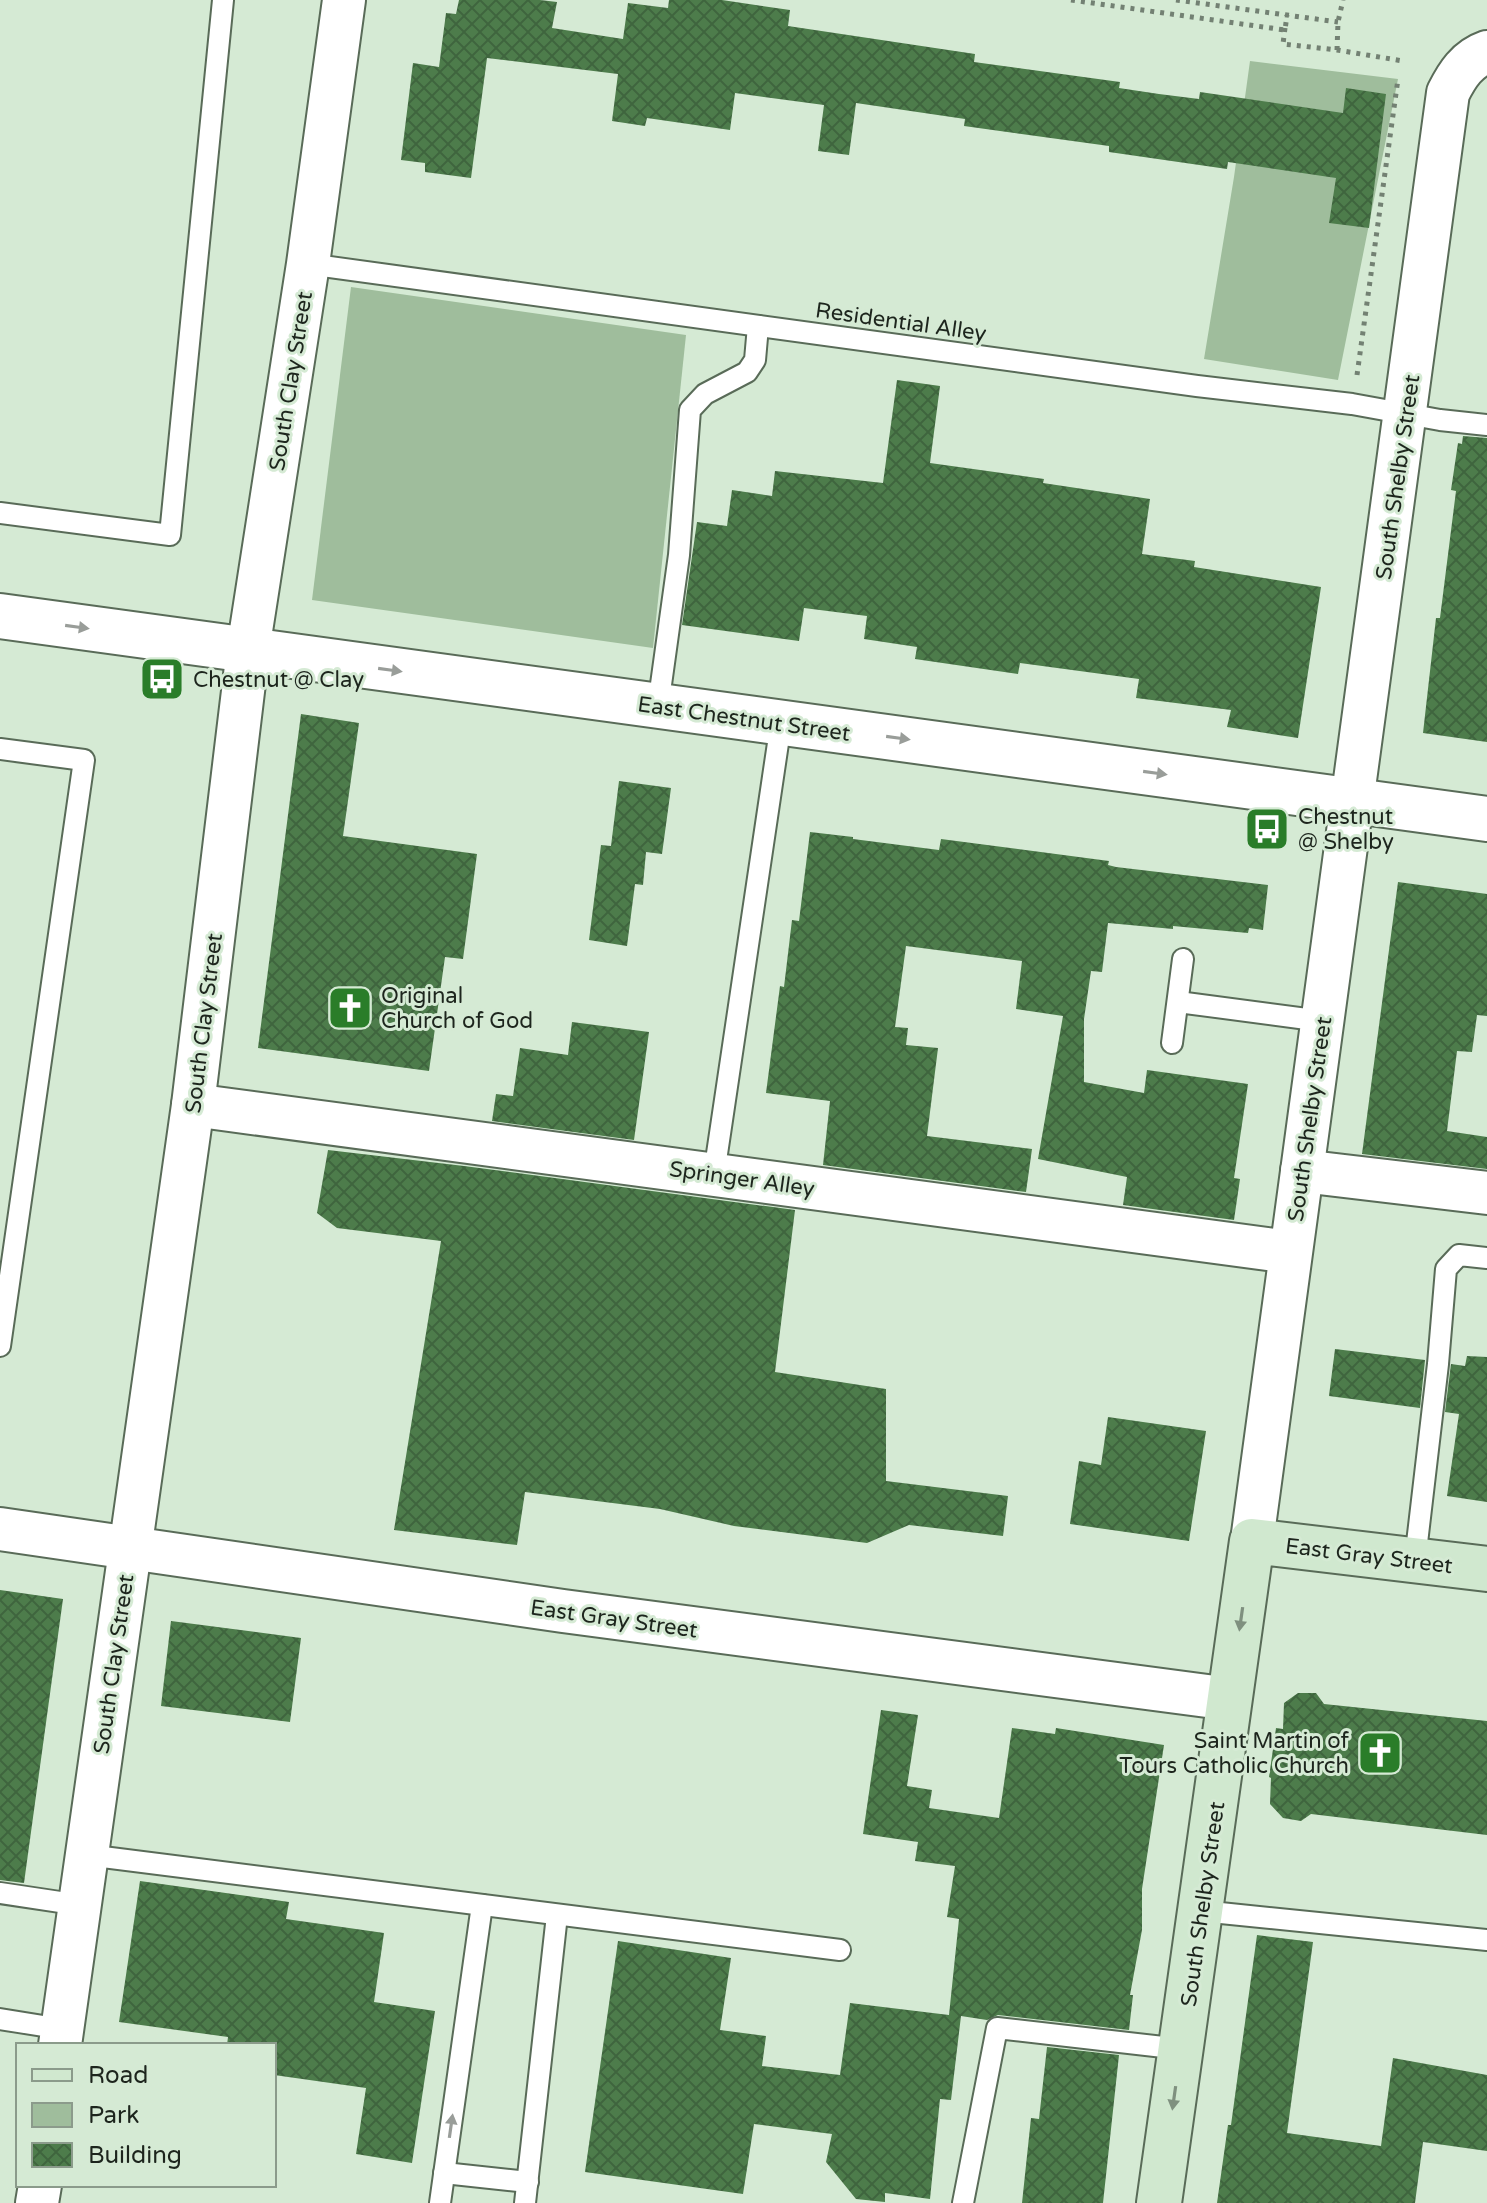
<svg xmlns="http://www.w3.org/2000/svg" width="1487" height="2203" viewBox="0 0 1487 2203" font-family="'Varela Round',sans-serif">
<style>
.green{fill:#9fbd9c}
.building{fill:url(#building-cross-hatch)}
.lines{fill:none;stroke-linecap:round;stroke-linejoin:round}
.service-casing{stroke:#596b58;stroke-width:24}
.minor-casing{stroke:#596b58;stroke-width:46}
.tertiary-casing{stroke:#596b58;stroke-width:48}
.secondary-casing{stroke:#596b58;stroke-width:48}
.path{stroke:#738173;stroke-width:5;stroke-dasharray:4 6;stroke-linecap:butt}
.service{stroke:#fff;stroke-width:20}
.minor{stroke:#fff;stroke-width:42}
.tertiary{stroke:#fff;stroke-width:44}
.secondary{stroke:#d0e8cf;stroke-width:44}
.oneway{fill:#999d99}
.oneway2{fill:#7f907f}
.labels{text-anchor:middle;stroke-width:6;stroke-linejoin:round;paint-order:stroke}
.street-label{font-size:22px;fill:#1d251d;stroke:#d5ead4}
.poi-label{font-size:22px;fill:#1d251d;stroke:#d5ead4;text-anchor:start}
</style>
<defs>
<pattern id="building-cross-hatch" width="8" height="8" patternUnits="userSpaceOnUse" patternTransform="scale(2)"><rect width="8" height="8" fill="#4d7c4b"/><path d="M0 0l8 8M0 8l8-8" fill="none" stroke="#3f653e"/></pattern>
</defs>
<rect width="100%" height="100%" fill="#d5ead4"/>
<g class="green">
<polygon points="1250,61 1398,79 1338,380 1204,359 1234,177"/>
<polygon points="351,287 686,335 653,648 312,600"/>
</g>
<g class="building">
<polygon points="459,0 540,0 557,2 552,28 623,39 628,3 668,8 669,0 722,0 790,10 788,26 975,54 974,62 1120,82 1119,88 1159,94 1199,99 1200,92 1343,113 1346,88 1386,94 1369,228 1329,223 1336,178 1228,162 1227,169 1109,152 1109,146 964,126 965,119 856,103 849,155 818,151 824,105 735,93 730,130 647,118 645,126 612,121 618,74 487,58 471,178 425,172 425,163 401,160 413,63 439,67 446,13 456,14"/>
<polygon points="897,380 940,386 930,463 1044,479 1043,483 1150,499 1142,554 1195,561 1194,567 1321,587 1298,738 1227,727 1231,710 1136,698 1139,679 1020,663 1018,674 915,659 917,647 864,639 867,616 804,608 799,641 682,625 697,522 727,526 732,490 772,496 775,471 883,483"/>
<polygon points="1463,436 1487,438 1487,742 1423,733 1436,618 1440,618 1456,491 1451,490 1458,443 1462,444"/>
<polygon points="301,714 359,723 343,836 477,854 463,959 445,957 429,1071 258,1048"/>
<polygon points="619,781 671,788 662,854 646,852 643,885 635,884 627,946 589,940 601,845 611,846"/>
<polygon points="810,832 853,837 853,839 939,850 941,839 1109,861 1108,865 1116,867 1268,885 1263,930 1249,928 1248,933 1173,926 1173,929 1108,923 1102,972 1091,971 1084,1019 1084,1082 1144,1093 1147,1070 1248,1084 1234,1178 1240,1179 1234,1220 1123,1205 1127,1177 1038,1159 1063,1016 1016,1009 1022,961 906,946 895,1027 908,1028 906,1045 938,1048 927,1136 1032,1149 1026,1192 823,1165 830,1101 766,1093 780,986 784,987 792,920 799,921"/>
<polygon points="1398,882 1487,894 1487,1016 1477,1015 1472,1052 1457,1051 1447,1131 1487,1137 1487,1169 1362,1154"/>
<polygon points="572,1022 649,1032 634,1140 492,1121 496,1094 513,1096 520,1048 568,1055"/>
<polygon points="328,1150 464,1166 795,1210 775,1372 886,1389 886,1481 1008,1496 1003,1536 909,1525 867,1543 734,1526 660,1509 525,1492 517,1545 394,1530 441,1241 337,1228 317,1213"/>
<polygon points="1335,1349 1425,1360 1420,1408 1329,1396"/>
<polygon points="1467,1356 1487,1357 1487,1502 1447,1496 1459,1414 1445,1412 1451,1364 1465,1366"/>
<polygon points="1108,1417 1206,1431 1189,1541 1070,1524 1079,1461 1101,1465"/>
<polygon points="0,1590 63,1599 24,1883 0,1880"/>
<polygon points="171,1621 301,1638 290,1722 161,1706"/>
<polygon points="1298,1693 1316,1693 1324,1704 1487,1721 1487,1835 1311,1814 1301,1821 1283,1818 1270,1804 1271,1778 1269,1777 1276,1728 1283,1729 1284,1703"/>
<polygon points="881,1710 918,1715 907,1786 932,1790 929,1808 999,1818 1012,1728 1055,1734 1056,1728 1164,1745 1142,1889 1142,1930 1130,1995 1133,1995 1129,2030 998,2015 987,2020 961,2016 951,2100 940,2099 930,2199 885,2193 885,2202 856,2199 826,2162 832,2134 754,2124 743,2194 585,2172 618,1941 731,1958 720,2030 766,2036 762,2066 840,2075 850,2003 949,2015 959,1919 947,1917 955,1866 915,1861 918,1842 863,1834"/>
<polygon points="140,1881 289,1902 286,1919 384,1933 374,2002 435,2011 412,2163 356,2154 366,2088 274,2075 274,2045 227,2045 228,2037 119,2022"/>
<polygon points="1257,1935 1313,1942 1287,2133 1381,2146 1393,2058 1487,2075 1487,2151 1423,2142 1415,2203 1217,2203 1228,2125 1231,2125"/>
<polygon points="1047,2047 1119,2055 1103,2203 1022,2203 1031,2118 1039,2119"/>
</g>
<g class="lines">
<g class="service-casing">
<g id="service">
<polyline points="308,264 1197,386 1352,404 1440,420 1487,425"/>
<polyline points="0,513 170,535 223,0"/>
<polyline points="658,706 679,555 690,410 705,394 747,372 755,360 758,326"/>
<polyline points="0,749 84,760 0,1346"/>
<polyline points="1178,1002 1322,1021"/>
<polyline points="1172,1043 1183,959"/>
<polyline points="714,1174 781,723"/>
<polyline points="1415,1560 1438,1364 1446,1269 1459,1255 1487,1258"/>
<polyline points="87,1855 840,1950"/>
<polyline points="0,1893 80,1905"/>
<polyline points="1201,1911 1487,1940"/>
<polyline points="0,2019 62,2029"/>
<polyline points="444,2173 528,2182"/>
<polyline points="440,2203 482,1905"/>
<polyline points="525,2203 557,1915"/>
<polyline points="963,2203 997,2028 1181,2049"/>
</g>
</g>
<g class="minor-casing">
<g id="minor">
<polyline points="193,1105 1290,1252"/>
<polyline points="1302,1171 1487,1193"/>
<polyline points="0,1529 563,1611 1230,1699"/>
<path d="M1252,1541L1448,93C1457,75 1467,59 1487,52"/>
<polyline points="60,2045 193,1105 248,650 308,264 344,0"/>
<polyline points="37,2203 40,2185"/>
</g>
</g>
<g class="tertiary-casing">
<polyline id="tertiary" points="0,616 1487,819"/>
</g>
<g class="secondary-casing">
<polyline id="secondary" points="1159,2203 1252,1541 1487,1569"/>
</g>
<g class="path">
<polyline points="1071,0 1285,30 1287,15"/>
<polyline points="1176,0 1338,22"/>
<polyline points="1285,28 1283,44 1337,50 1403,61"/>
<polyline points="1337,50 1338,22 1343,0"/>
<polyline points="1357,375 1398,79"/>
</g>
<use href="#service" class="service"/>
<use href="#minor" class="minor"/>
<use href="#tertiary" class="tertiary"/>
<use href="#secondary" class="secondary"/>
</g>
<defs><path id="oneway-solid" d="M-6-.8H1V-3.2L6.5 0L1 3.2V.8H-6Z" transform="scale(2)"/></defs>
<g class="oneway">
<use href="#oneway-solid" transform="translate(77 627) rotate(8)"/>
<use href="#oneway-solid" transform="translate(390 670) rotate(8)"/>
<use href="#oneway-solid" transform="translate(898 738) rotate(8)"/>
<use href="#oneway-solid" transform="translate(1155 773) rotate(8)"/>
<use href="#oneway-solid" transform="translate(451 2126) rotate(-82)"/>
</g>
<g class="oneway2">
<use href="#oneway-solid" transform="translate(1241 1619) rotate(98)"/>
<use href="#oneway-solid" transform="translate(1174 2098) rotate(98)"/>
</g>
<defs>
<g id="bus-square" transform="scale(2.3)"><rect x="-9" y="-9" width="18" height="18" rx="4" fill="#2a7d29" stroke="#d5ead4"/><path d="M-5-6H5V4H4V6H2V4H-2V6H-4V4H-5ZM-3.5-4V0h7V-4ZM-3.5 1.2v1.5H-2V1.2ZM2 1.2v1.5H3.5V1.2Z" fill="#fff"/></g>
<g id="church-square" transform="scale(2.3)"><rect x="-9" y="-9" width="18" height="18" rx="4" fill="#2a7d29" stroke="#d5ead4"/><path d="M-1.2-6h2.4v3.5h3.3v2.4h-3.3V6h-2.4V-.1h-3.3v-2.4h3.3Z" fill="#fff"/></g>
</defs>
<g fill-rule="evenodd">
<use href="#bus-square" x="162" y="679"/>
<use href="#bus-square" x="1267" y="829"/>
<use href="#church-square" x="350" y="1008"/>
<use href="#church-square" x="1380" y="1753"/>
</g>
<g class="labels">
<g class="street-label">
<text transform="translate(901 321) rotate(8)" y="8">Residential Alley</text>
<text transform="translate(290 381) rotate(-81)" y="8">South Clay Street</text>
<text transform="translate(1397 477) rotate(-82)" y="8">South Shelby Street</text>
<text transform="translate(744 718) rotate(8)" y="8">East Chestnut Street</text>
<text transform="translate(203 1023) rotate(-83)" y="8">South Clay Street</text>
<text transform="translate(1309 1119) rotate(-82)" y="8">South Shelby Street</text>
<text transform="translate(742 1178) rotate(8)" y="8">Springer Alley</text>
<text transform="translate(1369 1555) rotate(7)" y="8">East Gray Street</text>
<text transform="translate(614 1618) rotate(8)" y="8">East Gray Street</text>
<text transform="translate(113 1664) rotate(-82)" y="8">South Clay Street</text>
<text transform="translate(1202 1904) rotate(-82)" y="8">South Shelby Street</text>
</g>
<g class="poi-label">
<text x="193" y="687">Chestnut @ Clay</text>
<text x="1298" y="824">Chestnut<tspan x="1298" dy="25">@ Shelby</tspan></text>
<text x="381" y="1003">Original<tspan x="381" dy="25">Church of God</tspan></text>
<text x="1349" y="1748" text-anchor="end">Saint Martin of<tspan x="1349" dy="25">Tours Catholic Church</tspan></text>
</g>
</g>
<rect x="16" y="2043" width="260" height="144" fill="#d5ead4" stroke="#8b9b8b" stroke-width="2"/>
<rect x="32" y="2069" width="40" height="12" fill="#d0e8cf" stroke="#8b9b8b" stroke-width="2"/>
<text x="88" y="2083" font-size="24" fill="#1d251d">Road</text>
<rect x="32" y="2103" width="40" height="24" fill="#9fbd9c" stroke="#8b9b8b" stroke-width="2"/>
<text x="88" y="2123" font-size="24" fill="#1d251d">Park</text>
<rect x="32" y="2143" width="40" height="24" fill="url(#building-cross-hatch)" stroke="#8b9b8b" stroke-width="2"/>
<text x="88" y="2163" font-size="24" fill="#1d251d">Building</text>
</svg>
